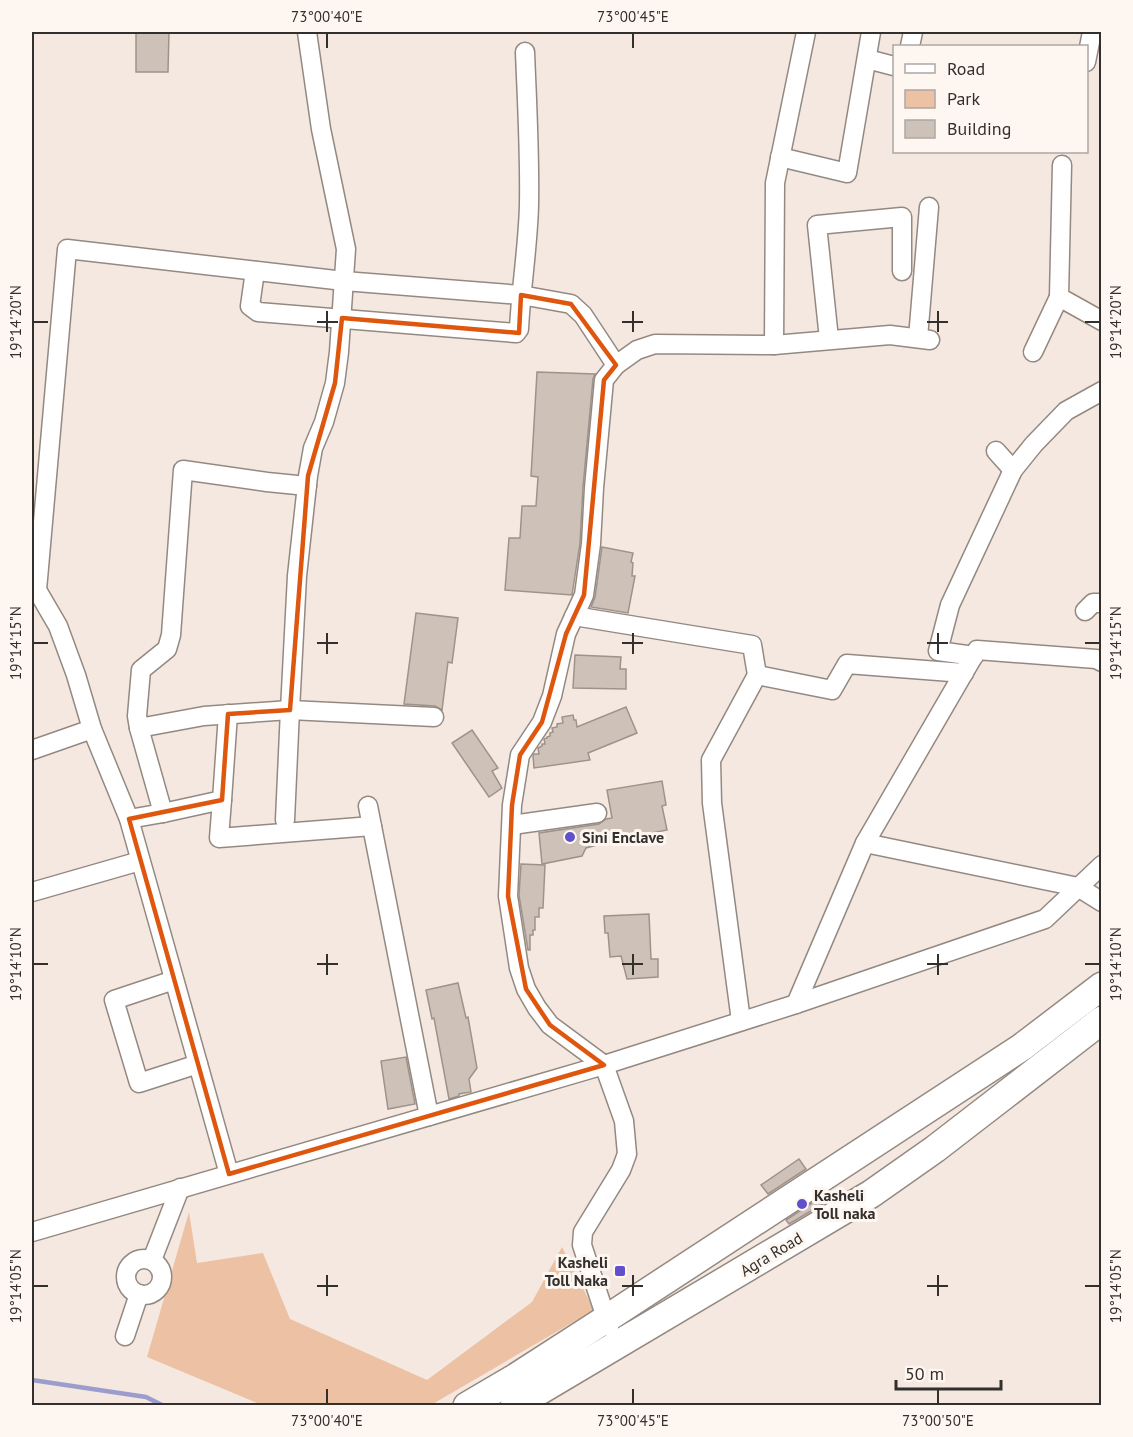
<svg xmlns="http://www.w3.org/2000/svg" width="1133" height="1437" viewBox="0 0 1133 1437" font-family="'PT Sans',sans-serif">
<style>
.green{fill:#edc1a3}
.lines{fill:none;stroke-linecap:round;stroke-linejoin:round}
.stream{stroke:#9c9dcc;stroke-width:4.5}
.building{fill:#cdc1b8;stroke:#9e938b;stroke-width:1.5}
.minor-casing{stroke:#948981;stroke-width:21}
.highway-casing{stroke:#948981;stroke-width:30}
.minor{stroke:#fff;stroke-width:18}
.highway{stroke:#fff;stroke-width:27}
.marked{fill:none;stroke:#df570e;stroke-width:4.5;stroke-linejoin:round}
.ticks{fill:none;stroke:#332f2c;stroke-width:2}
.poi-dot{fill:#6050c9;stroke:#fef6f1;stroke-width:2}
.labels{text-anchor:middle;stroke-width:6;stroke-linejoin:round;paint-order:stroke}
.poi-label{font-size:16px;font-weight:bold;fill:#332f2c;stroke:#fef6f1;text-anchor:start}
.street-label{font-size:16px;fill:#332f2c;stroke:#fef6f1}
.neatline{fill:none;stroke:#332f2c;stroke-width:2}
.ticks-label{font-size:15px;text-anchor:middle;fill:#332f2c}
</style>
<rect width="100%" height="100%" fill="#f5e8e0"/>
<polygon class="green" points="189,1212 197,1263 263,1253 290,1319 427,1380 532,1302 562,1247 594,1310 431,1405 262,1405 147,1357"/>
<g class="lines">
<polyline class="stream" points="32,1380 146,1397 164,1406"/>
</g>
<g class="building">
<polygon points="136,32 169,32 168,72 136,72"/>
<polygon points="537,372 595,374 593,379 583,487 580,543 572,595 505,590 509,538 520,538 522,506 536,506 538,477 531,476"/>
<polygon points="602,547 633,553 631,562 633,563 632,576 635,576 628,613 591,607 595,597"/>
<polygon points="416,613 458,618 452,663 448,662 442,710 435,706 404,704"/>
<polygon points="575,655 621,657 620,669 626,669 626,689 573,688"/>
<polygon points="626,707 637,733 588,753 590,760 534,768 533,756 534,754 539,754 538,748 542,746 542,744 545,744 544,739 547,738 547,737 550,736 550,733 553,732 552,728 557,727 557,724 563,723 562,717 573,715 574,720 576,720 577,727"/>
<polygon points="472,730 498,768 492,771 502,788 489,797 452,743"/>
<polygon points="662,781 666,805 662,806 667,830 612,841 586,848 582,856 542,864 539,833 599,824 606,819 612,818 607,790"/>
<polygon points="521,864 545,865 543,908 539,908 539,917 535,917 535,930 533,930 533,935 530,935 530,950 528,950 519,895"/>
<polygon points="649,914 651,959 658,959 658,977 627,979 621,956 610,957 608,933 605,933 604,916"/>
<polygon points="458,983 466,1018 468,1017 477,1068 469,1079 471,1092 459,1094 459,1096 449,1099 434,1018 432,1019 426,990"/>
<polygon points="406,1057 415,1104 388,1109 381,1061"/>
<polygon points="799,1159 806,1169 768,1194 761,1185"/>
<polygon points="824,1195 828,1201 789,1224 786,1220"/>
</g>
<g class="lines">
<g class="minor-casing">
<g id="minor">
<polyline points="910,46 913,32"/>
<polyline points="867,59 894,66"/>
<polyline points="1086,62 1092,32"/>
<polyline points="780,157 847,173 871,32"/>
<polyline points="1062,165 1059,297 1102,321"/>
<path d="M255,271L250,306L258,312L516,333L519,329C521,288 528,246 529,205C530,154 527,103 525,52"/>
<polyline points="918,338 929,207"/>
<polyline points="829,339 817,225 902,217 902,271"/>
<polyline points="930,340 890,335 774,345 655,344 637,350 616,365 604,380 594,488 591,544 584,595 566,634 552,696 542,722 520,755 512,805 508,896 519,968 526,989 537,1008 550,1025 604,1065 796,1004 1045,919 1102,865"/>
<polyline points="774,345 775,183 806,32"/>
<polyline points="1033,352 1059,297"/>
<polyline points="996,451 1013,470"/>
<polyline points="307,486 267,482 183,470 171,635 167,649 141,670 137,716 139,728 204,716 290,710 434,717"/>
<polyline points="1085,611 1093,603 1102,603"/>
<polyline points="574,616 752,645 757,675 711,760 712,803 741,1021"/>
<polyline points="974,656 938,651 950,605 1013,470 1034,444 1066,411 1102,391"/>
<polyline points="757,675 832,690 847,664 964,673"/>
<polyline points="32,750 92,729"/>
<polyline points="222,800 219,838 372,826"/>
<polyline points="368,806 429,1116"/>
<polyline points="163,813 222,800 228,714"/>
<polyline points="129,819 163,813 139,728"/>
<polyline points="285,820 290,710 297,576 308,476 313,448 324,422 335,383 339,352 346,249 321,129 307,32"/>
<polyline points="512,825 597,813"/>
<polyline points="865,843 1078,887 1102,902"/>
<polyline points="32,892 140,861"/>
<polyline points="174,980 114,1000 139,1083 198,1064"/>
<polyline points="796,1004 865,843 977,650 1096,659 1102,662"/>
<polyline points="229,1174 129,819 92,729 76,675 58,626 37,590 67,249 344,281 521,295 571,304 583,315 616,365"/>
<polyline points="32,1232 604,1065 624,1121 627,1154 621,1170 583,1232 582,1245 609,1327"/>
<circle cx="144" cy="1277" r="18"/>
<polyline points="152,1260 180,1188"/>
<polyline points="125,1336 139,1294"/>
</g>
</g>
<g class="highway-casing">
<g id="highway">
<polyline points="467,1406 513,1379 606,1319 1022,1047 1102,986"/>
<polyline points="514,1406 871,1194 935,1149 1102,1020"/>
</g>
</g>
<use href="#minor" class="minor"/>
<use href="#highway" class="highway"/>
</g>
<path class="marked" d="M521,295L571,304L616,365L604,380L584,595L566,634L542,722L520,755L512,805L508,896L526,989L550,1025L604,1065L229,1174L129,819L222,800L228,714L290,710L308,476L335,383L342,318L519,333Z"/>
<path class="ticks" d="M327,33V48M633,33V48M327,311V332M633,311V332M938,311V332M33,322H48M317,322H338M622,322H643M927,322H948M1085,322H1100M327,633V654M633,633V654M938,633V654M33,643H48M317,643H338M622,643H643M927,643H948M1085,643H1100M327,954V975M633,954V975M938,954V975M33,964H48M317,964H338M622,964H643M927,964H948M1085,964H1100M327,1275V1296M633,1275V1296M938,1275V1296M33,1286H48M317,1286H338M622,1286H643M927,1286H948M1085,1286H1100M327,1389V1404M633,1389V1404M938,1389V1404"/>
<g class="poi-dot">
<circle cx="570" cy="837" r="6"/>
<circle cx="802" cy="1204" r="6"/>
<rect x="614" y="1265" width="12" height="12" rx="3"/>
</g>
<g class="labels">
<g class="poi-label">
<text x="582" y="843">Sini Enclave</text>
<text x="814" y="1201">Kasheli<tspan x="814" dy="18">Toll naka</tspan></text>
<text x="608" y="1268" text-anchor="end">Kasheli<tspan x="608" dy="18">Toll Naka</tspan></text>
</g>
<g class="street-label">
<text transform="translate(771 1254) rotate(-31)" y="6">Agra Road</text>
</g>
</g>
<rect width="1133" height="1437" fill="none" stroke="#fef6f1" stroke-width="66"/>
<rect x="893" y="45" width="195" height="108" fill="#fef6f1" stroke="#ada6a2" stroke-width="1.5"/>
<rect x="905" y="64" width="30" height="9" fill="#ffffff" stroke="#ada6a2" stroke-width="1.5"/>
<text x="947" y="75" font-size="18" fill="#332f2c">Road</text>
<rect x="905" y="90" width="30" height="18" fill="#edc1a3" stroke="#ada6a2" stroke-width="1.5"/>
<text x="947" y="105" font-size="18" fill="#332f2c">Park</text>
<rect x="905" y="120" width="30" height="18" fill="#cdc1b8" stroke="#ada6a2" stroke-width="1.5"/>
<text x="947" y="135" font-size="18" fill="#332f2c">Building</text>
<path d="M896 1380v9h105v-9" fill="none" stroke="#332f2c" stroke-width="3"/>
<text x="905" y="1380" font-size="18" fill="#332f2c" stroke="#fef6f1" stroke-width="4.5" paint-order="stroke">50 m</text>
<rect x="33" y="33" width="1067" height="1371" class="neatline"/>
<g class="ticks-label">
<text x="327" y="22">73°00'40"E</text>
<text x="633" y="22">73°00'45"E</text>
<text transform="translate(16 322) rotate(-90)" y="5">19°14'20"N</text>
<text transform="translate(1116 322) rotate(-90)" y="5">19°14'20"N</text>
<text transform="translate(16 643) rotate(-90)" y="5">19°14'15"N</text>
<text transform="translate(1116 643) rotate(-90)" y="5">19°14'15"N</text>
<text transform="translate(16 964) rotate(-90)" y="5">19°14'10"N</text>
<text transform="translate(1116 964) rotate(-90)" y="5">19°14'10"N</text>
<text transform="translate(16 1286) rotate(-90)" y="5">19°14'05"N</text>
<text transform="translate(1116 1286) rotate(-90)" y="5">19°14'05"N</text>
<text x="327" y="1426">73°00'40"E</text>
<text x="633" y="1426">73°00'45"E</text>
<text x="938" y="1426">73°00'50"E</text>
</g>
</svg>
